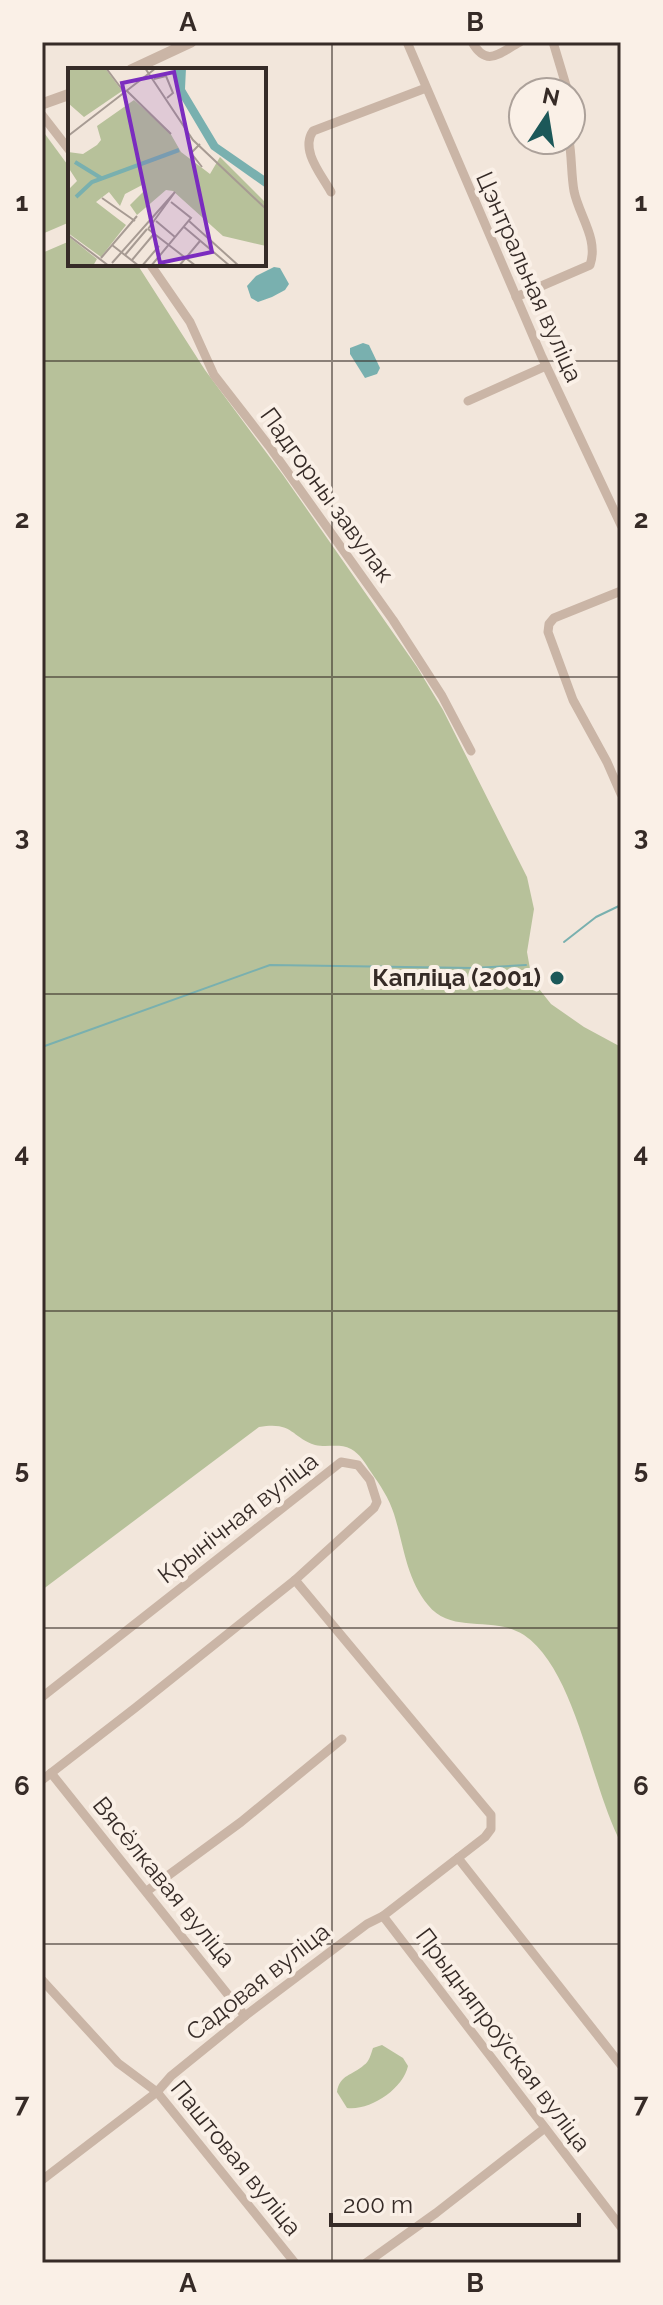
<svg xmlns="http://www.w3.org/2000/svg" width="663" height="2305" viewBox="0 0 663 2305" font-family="Raleway,sans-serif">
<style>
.green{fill:#b7c19a}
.water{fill:#79b0af}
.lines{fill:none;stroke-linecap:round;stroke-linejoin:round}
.stream{stroke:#79b0af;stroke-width:2}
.minor{stroke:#cab5a6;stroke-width:9}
.tertiary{stroke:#cab5a6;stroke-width:11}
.grid{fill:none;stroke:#362b27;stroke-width:2;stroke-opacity:0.55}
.poi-dot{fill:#1c5859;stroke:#faf0e7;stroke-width:3}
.labels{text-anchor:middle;stroke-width:8;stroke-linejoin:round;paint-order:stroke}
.street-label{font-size:24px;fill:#362b27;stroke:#faf0e7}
.poi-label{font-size:24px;font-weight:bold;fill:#362b27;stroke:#faf0e7;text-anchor:end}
.inset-river{fill:none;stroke:#79b0af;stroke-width:4}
.inset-road{fill:none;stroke:#a79b93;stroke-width:2}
.view{fill:#7b2cbf;fill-opacity:0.15;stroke:#7b2cbf;stroke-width:4}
.inset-edge{fill:none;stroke:#362b27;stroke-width:4}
.neatline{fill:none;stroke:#362b27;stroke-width:3}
.grid-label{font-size:26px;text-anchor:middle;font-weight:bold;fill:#362b27}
</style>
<rect width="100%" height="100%" fill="#f2e6db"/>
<g class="green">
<polygon points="42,130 70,168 70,222 42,234"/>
<path d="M70,241V264H137L205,370L283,475L417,667L443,710L527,877L534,909L527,952L532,980L551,1004L584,1027L621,1047V1843C591,1787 576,1670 524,1635C494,1615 452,1635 428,1605C406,1578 404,1546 394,1514C389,1498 380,1485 371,1472C365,1463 360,1454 351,1449C339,1443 327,1448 315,1445C291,1437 293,1421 259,1427L42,1590V253Z"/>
<path d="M382,2045L403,2058L408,2066C403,2089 370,2111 347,2108L337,2092C340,2074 352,2076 364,2065C369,2062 371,2054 373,2048Z"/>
</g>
<g class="water">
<polygon points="274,267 280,268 289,284 285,290 272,297 258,302 251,298 247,286 256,276"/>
<polygon points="363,343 369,345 380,368 377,374 365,378 350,354 350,348"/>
</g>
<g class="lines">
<g class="stream">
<polyline points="564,942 596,917 621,905"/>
<polyline points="42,1047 270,965 473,968 526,965"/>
</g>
<g class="minor">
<polyline points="407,42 542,357 621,525"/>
<path d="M472,42C487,68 499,53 520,42"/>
<polyline points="553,42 568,92"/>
<polyline points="571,103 571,121"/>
<polyline points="42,115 70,151"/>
<path d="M331,192C321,174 300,150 313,131L426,88"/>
<polyline points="150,264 190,322 214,375 269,446 393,620 442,696 471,751"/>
<path d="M516,297L590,265C599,239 579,216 574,191C571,174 572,157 569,140"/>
<polyline points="468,401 546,366"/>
<polyline points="621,591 554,618 549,624 548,632 573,700 607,762 621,794"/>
<polyline points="42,1697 341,1462 358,1465 370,1480 377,1502 374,1508 295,1580 135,1708 42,1780"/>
<polyline points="51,1773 245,2016"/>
<polyline points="458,1858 621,2065"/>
<polyline points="147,1891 241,1822 342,1739"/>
<polyline points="383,1916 621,2227"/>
<polyline points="42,1980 118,2063 157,2092 295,2263"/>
<polyline points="42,2180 157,2092 171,2076 245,2016 367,1924 383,1916 485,1837 491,1829 491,1815 295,1580"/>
<polyline points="366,2263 436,2213 545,2128"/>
</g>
<g class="tertiary">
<polyline points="131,70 191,42"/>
<polyline points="42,104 70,94"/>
</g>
</g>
<path class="grid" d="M332,42V2263M42,361H621M42,677H621M42,994H621M42,1311H621M42,1628H621M42,1944H621"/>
<circle class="poi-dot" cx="557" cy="978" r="8"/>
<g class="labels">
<g class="street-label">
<text transform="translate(529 277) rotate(66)" y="8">Цэнтральная вуліца</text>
<text transform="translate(327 495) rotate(54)" y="8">Падгорны завулак</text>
<text transform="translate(238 1518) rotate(-38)" y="8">Крынічная вуліца</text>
<text transform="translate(164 1882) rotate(51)" y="8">Вясёлкавая вуліца</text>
<text transform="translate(258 1982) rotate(-38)" y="8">Садовая вуліца</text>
<text transform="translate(503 2040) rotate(53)" y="8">Прыдняпроўская вуліца</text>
<text transform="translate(236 2158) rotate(51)" y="8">Паштовая вуліца</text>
</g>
<g class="poi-label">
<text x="541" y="986">Капліца (2001)</text>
</g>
</g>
<g transform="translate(68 68)">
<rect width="198" height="198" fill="#f2e6db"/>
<path d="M0,0H37L54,23L16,49L0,35ZM66,32L101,63L113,84L142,106L152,89L198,135V178L155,168L105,123L98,122L69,147L62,137L78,121L76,116L57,126L52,138L41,124L28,134L58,157L33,189L0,165V122L9,113L0,99V84L15,86L29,77L33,72L29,58ZM0,168L29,191L25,198H0Z" fill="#b7c19a"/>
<path d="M106,0H118L117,21L150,76L198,109V120L143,81L111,27Z" fill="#79b0af"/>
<path class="inset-river" d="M7,94L33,110M8,129L24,114L111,82"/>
<path class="inset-road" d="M38,0L56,24M77,0L125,72L198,141M86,11L98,8L105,25L99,30M59,23L103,66M0,68L88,0M132,76L123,85L134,99M34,130L67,153M88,153L107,169M121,153L171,198M116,159L162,198M80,161L128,198M0,167L41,198M44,177L71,198M57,187L79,161M33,190L69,148M64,192L85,167M44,195L107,124L80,161M74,198L91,178M83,198L123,150L103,134M111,198L132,173"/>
<path class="view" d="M106,4L144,184L92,195L54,15Z"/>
<rect width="198" height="198" class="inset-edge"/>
</g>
<rect width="663" height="2305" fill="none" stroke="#faf0e7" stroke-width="88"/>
<g transform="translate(547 116) rotate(12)"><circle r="38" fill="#faf0e7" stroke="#aca19a" stroke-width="2"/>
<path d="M0-6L14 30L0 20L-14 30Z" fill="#1c5859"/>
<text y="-12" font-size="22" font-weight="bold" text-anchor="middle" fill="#362b27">N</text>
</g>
<path d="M331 2213v12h248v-12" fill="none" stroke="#362b27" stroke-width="4"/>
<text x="343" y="2213" font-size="24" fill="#362b27" stroke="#faf0e7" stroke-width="6" paint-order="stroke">200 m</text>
<rect x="44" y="44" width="575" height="2217" class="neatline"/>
<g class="grid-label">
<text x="188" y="31">A</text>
<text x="475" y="31">B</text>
<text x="22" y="211">1</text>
<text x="641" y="211">1</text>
<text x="22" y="528">2</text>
<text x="641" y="528">2</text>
<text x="22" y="845">3</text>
<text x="641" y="845">3</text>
<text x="22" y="1162">4</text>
<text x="641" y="1162">4</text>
<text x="22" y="1478">5</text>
<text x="641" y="1478">5</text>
<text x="22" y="1795">6</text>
<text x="641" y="1795">6</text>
<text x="22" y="2112">7</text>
<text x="641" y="2112">7</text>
<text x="188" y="2292">A</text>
<text x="475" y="2292">B</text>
</g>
</svg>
